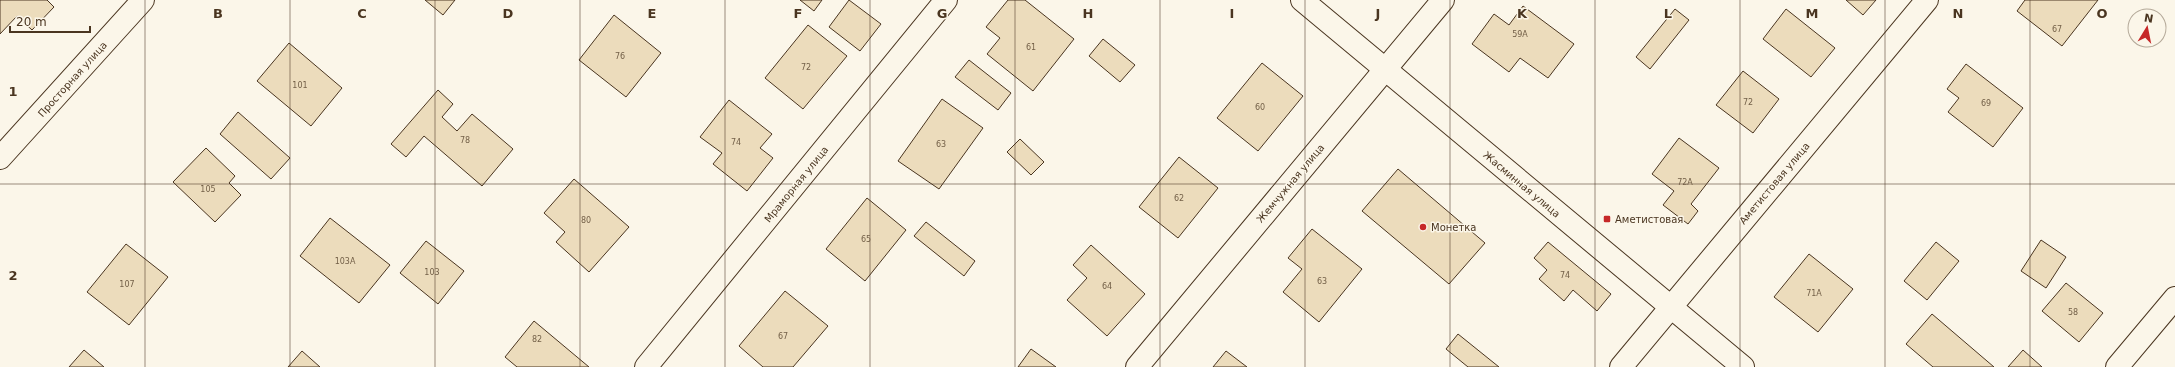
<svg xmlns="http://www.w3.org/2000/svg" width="2175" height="367" viewBox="0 0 2175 367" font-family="'DejaVu Sans',sans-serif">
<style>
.building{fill:#ecdcbc;stroke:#4a3520}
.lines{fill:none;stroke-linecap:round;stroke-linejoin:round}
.street-casing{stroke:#4a3520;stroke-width:24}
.secondary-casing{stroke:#4a3520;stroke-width:24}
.street{stroke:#fbf6e9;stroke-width:22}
.secondary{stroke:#fbf6e9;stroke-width:22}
.grid{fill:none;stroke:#4a3520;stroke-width:1;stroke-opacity:0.55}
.poi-dot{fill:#c62828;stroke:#fbf6e9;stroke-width:1.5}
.labels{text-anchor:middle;stroke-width:3;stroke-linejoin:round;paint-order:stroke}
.number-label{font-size:8px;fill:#725f47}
.street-label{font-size:10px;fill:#4a3520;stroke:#fbf6e9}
.poi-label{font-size:10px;fill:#4a3520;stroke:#fbf6e9;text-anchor:start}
.grid-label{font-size:13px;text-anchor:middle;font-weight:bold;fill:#4a3520;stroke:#fbf6e9;stroke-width:3;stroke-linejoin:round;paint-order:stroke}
</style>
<rect width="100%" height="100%" fill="#fbf6e9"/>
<g class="building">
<polygon points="0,0 47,0 54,7 32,30 17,16 0,34"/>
<polygon points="425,0 455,0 443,15"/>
<polygon points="800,0 822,0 814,11"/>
<polygon points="849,0 881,24 860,51 829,27"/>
<polygon points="1008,0 1025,0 1074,39 1033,91 987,54 1000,38 986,27"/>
<polygon points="1846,0 1876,0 1863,15"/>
<polygon points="2025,0 2098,0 2062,46 2017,11"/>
<polygon points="1523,6 1574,44 1548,78 1520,58 1509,72 1472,44 1494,14 1509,25"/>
<polygon points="1675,9 1689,20 1650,69 1636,57"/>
<polygon points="1786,9 1835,48 1811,77 1763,39"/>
<polygon points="614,15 661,53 626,97 579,60"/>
<polygon points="808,25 847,56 803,109 765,78"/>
<polygon points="1103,39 1135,65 1120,82 1089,56"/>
<polygon points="289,43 342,88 311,126 257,81"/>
<polygon points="969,60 1011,93 998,110 955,77"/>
<polygon points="1262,63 1303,96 1258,151 1217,118"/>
<polygon points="1966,64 2023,108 1993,147 1948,112 1959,98 1947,89"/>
<polygon points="1743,71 1779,99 1753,133 1716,105"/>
<polygon points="438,90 453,104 442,117 457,131 472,114 513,149 482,186 424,136 406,157 391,144"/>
<polygon points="942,99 983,128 939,189 898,161"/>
<polygon points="729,100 772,134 760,148 773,158 747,191 713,164 722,153 700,137"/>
<polygon points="238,112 290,158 271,179 220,134"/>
<polygon points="1679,138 1719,168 1691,204 1698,211 1688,224 1663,205 1674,191 1652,174"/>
<polygon points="1020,139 1044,162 1031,175 1007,152"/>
<polygon points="206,148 235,176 229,183 241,195 215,222 173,182"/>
<polygon points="1179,157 1218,188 1178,238 1139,207"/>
<polygon points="1398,169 1485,243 1449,284 1362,211"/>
<polygon points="574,179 629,227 589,272 556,242 565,232 544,213"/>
<polygon points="867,198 906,230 865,281 826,249"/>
<polygon points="330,218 390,265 359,303 300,256"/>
<polygon points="926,222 975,261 964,276 914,236"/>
<polygon points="1312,229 1362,269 1319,322 1283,292 1302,269 1288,258"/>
<polygon points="2041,240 2066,257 2046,288 2021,271"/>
<polygon points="426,241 464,271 438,304 400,273"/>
<polygon points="1548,242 1611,294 1597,311 1573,290 1564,301 1539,279 1547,270 1534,258"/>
<polygon points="1936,242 1959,261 1927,300 1904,281"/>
<polygon points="126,244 168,277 129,325 87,292"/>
<polygon points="1091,245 1145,294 1107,336 1067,300 1087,278 1073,265"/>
<polygon points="1809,254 1853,289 1818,332 1774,297"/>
<polygon points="2066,283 2103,313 2079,342 2042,311"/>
<polygon points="785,291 828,326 793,367 763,367 739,346"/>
<polygon points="1932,314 1994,367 1933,367 1906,344"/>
<polygon points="534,321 589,367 517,367 505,357"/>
<polygon points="1458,334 1499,367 1468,367 1446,349"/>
<polygon points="1031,349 1056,367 1018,367"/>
<polygon points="84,350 104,367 69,367"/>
<polygon points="2023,350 2042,367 2008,367"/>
<polygon points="302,351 320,367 288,367"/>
<polygon points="1226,351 1247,367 1213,367"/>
</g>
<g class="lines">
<g class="street-casing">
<g id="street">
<polyline points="646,367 946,0"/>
<polyline points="1137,367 1443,0"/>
<polyline points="1621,367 1927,0"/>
<polyline points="2117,367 2175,298"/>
</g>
</g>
<g class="secondary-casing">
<g id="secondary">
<polyline points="1302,0 1743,367"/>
<polyline points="0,158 143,0"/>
</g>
</g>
<use href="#street" class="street"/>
<use href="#secondary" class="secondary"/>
</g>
<path class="grid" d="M145,0V367M290,0V367M435,0V367M580,0V367M725,0V367M870,0V367M1015,0V367M1160,0V367M1305,0V367M1450,0V367M1595,0V367M1740,0V367M1885,0V367M2030,0V367M0,184H2175"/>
<g class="poi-dot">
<rect x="1603" y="215" width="8" height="8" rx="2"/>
<circle cx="1423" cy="227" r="4"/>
</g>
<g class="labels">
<g class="number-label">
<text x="2057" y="32">67</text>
<text x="1520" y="37">59А</text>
<text x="1031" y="50">61</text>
<text x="620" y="59">76</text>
<text x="806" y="70">72</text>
<text x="300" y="88">101</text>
<text x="1748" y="105">72</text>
<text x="1986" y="106">69</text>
<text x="1260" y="110">60</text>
<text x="465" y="143">78</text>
<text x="736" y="145">74</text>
<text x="941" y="147">63</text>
<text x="1685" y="185">72А</text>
<text x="208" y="192">105</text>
<text x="1179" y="201">62</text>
<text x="586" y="223">80</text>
<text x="866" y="242">65</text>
<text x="345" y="264">103А</text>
<text x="432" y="275">103</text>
<text x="1565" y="278">74</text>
<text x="1322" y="284">63</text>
<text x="127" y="287">107</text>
<text x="1107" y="289">64</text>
<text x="1814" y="296">71А</text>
<text x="2073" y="315">58</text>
<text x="783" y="339">67</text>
<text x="537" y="342">82</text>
</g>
<g class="street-label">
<text transform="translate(72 79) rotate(-48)" y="4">Просторная улица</text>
<text transform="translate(1290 183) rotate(-50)" y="4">Жемчужная улица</text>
<text transform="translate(1774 183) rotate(-50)" y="4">Аметистовая улица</text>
<text transform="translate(796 184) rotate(-51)" y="4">Мраморная улица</text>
<text transform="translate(1522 184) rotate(40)" y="4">Жасминная улица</text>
</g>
<g class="poi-label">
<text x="1615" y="223">Аметистовая</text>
<text x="1431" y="231">Монетка</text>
</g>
</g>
<g class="grid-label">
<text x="218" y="18">B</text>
<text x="362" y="18">C</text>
<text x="508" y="18">D</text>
<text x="652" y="18">E</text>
<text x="798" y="18">F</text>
<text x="942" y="18">G</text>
<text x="1088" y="18">H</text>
<text x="1232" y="18">I</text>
<text x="1378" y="18">J</text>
<text x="1522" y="18">K</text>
<text x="1668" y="18">L</text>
<text x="1812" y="18">M</text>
<text x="1958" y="18">N</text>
<text x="2102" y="18">O</text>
<text x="13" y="96">1</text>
<text x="13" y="280">2</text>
</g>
<g transform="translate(2147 28) rotate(10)"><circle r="19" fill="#fbf6e9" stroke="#b4a999"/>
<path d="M0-3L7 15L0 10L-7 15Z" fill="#c62828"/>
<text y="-6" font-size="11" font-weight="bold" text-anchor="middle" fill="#4a3520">N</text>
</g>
<path d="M10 26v6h80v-6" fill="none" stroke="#4a3520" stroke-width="2"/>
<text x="16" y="26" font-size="12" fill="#4a3520" stroke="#fbf6e9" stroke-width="3" paint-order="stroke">20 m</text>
</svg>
